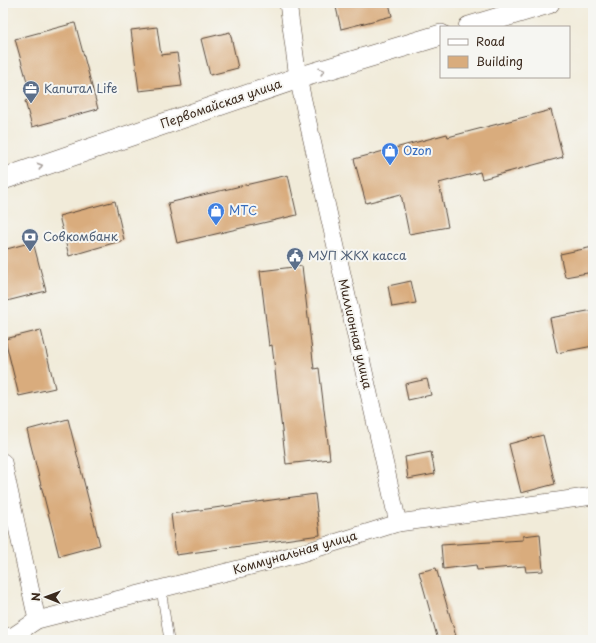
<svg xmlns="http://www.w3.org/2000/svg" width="596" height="643" viewBox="0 0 596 643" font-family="'Playpen Sans',sans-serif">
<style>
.building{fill:#d9ac7d}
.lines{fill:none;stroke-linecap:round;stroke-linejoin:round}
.service-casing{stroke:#56473a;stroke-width:10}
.minor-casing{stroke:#56473a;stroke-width:18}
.tertiary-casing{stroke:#56473a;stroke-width:22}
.service{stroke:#fff;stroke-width:9}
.minor{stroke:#fff;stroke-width:17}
.tertiary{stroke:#fff;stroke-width:21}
.oneway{stroke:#a79f9a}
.labels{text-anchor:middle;stroke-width:4;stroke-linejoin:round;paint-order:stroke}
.service-label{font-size:12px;fill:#4e5e75;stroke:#f6f6f2;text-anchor:start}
.street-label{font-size:12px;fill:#3b2a1e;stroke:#f6f6f2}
.shop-label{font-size:12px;fill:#366cbe;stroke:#f6f6f2;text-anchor:start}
</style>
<rect width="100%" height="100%" fill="#f6f6f2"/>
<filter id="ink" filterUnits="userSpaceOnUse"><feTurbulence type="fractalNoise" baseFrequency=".025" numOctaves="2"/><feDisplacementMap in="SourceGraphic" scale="8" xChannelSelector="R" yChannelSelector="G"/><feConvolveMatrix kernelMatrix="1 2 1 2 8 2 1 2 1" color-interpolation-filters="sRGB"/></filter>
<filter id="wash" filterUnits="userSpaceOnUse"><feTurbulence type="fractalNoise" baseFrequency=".012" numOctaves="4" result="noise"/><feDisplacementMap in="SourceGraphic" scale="16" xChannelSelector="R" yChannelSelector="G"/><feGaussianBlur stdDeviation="0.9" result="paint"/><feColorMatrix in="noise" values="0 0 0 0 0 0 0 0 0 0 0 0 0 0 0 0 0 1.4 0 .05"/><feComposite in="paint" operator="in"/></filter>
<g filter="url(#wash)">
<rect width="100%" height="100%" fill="#f1ebd9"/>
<g id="blocks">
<g class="building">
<polygon points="335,3 389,3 392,16 341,29"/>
<polygon points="75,23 98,109 32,127 25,101 32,99 15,39"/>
<polygon points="157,27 161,55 177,53 182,86 139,91 131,30"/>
<polygon points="230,32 238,68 210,75 201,39"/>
<polygon points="551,110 563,157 482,179 480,172 439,183 448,227 409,234 401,194 366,203 354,159 447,134 448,137"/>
<polygon points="288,175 297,215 177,243 168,203"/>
<polygon points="115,201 124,240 69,256 59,216"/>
<polygon points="33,242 46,291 3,302 3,250"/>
<polygon points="593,247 593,272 565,277 560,254"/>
<polygon points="302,266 314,369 319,368 330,459 286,464 272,345 269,346 260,271"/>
<polygon points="411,281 416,303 392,307 388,286"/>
<polygon points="593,310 593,346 557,353 550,318"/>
<polygon points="41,330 55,388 19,396 5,339"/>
<polygon points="427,379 431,395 408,400 405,384"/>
<polygon points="68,419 100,545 59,556 27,430"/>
<polygon points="543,435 555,484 521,493 509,444"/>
<polygon points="431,452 435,474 408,479 405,457"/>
<polygon points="315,494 320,535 176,555 171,514"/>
<polygon points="540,534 543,571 526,572 525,566 477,570 476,565 443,569 441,545 523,540 523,536"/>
<polygon points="436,568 457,640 438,640 419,572"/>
</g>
</g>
</g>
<g filter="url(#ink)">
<use href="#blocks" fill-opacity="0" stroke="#56473a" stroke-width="1"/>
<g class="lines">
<g class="service-casing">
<polyline id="service" points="161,589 169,640"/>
</g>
<g class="minor-casing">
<g id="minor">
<polyline points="288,3 298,78 398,523"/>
<polyline points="3,462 37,620"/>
<polyline points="3,637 13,636 37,620 302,553 398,523 593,496"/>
</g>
</g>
<g class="tertiary-casing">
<g id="tertiary">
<polyline points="469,27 549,3"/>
<polyline points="3,179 298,78 441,35"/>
</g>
</g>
<use href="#service" class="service"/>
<use href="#minor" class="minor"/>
<use href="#tertiary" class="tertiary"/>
</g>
<defs><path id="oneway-chevron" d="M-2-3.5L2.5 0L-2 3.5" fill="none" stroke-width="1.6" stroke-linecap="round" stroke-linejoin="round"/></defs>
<g class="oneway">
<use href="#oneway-chevron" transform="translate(322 71) rotate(-17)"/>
<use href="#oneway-chevron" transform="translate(40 166) rotate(-19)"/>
</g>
</g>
<defs>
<g id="office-pin" transform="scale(0.9)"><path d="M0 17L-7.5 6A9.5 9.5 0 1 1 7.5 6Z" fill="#5c6f8a" stroke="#f6f6f2"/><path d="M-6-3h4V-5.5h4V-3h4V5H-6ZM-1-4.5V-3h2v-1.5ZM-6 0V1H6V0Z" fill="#fff"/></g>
<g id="shop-pin" transform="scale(0.9)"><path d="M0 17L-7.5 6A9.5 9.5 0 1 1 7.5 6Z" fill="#3f7fe0" stroke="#f6f6f2"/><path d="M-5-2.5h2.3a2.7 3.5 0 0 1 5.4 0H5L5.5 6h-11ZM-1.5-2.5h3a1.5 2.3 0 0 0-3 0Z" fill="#fff"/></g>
<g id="bank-pin" transform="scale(0.9)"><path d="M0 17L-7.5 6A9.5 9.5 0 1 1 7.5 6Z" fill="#5c6f8a" stroke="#f6f6f2"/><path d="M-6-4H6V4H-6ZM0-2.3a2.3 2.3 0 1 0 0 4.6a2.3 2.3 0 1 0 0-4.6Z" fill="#fff"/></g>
<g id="civic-pin" transform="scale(0.9)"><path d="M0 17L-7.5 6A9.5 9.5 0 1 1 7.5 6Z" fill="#5c6f8a" stroke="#f6f6f2"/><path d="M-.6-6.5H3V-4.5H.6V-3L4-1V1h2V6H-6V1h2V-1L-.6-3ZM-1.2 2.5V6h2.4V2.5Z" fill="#fff"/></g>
</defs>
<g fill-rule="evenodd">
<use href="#office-pin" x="31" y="89"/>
<use href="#shop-pin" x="390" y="151"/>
<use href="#shop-pin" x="216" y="211"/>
<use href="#bank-pin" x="30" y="237"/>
<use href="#civic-pin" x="295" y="256"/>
</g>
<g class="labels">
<g class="service-label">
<text x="44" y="93">Капитал Life</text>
<text x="43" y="241">Совкомбанк</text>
<text x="308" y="260">МУП ЖКХ касса</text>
</g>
<g class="street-label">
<text transform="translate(221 104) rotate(-19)" y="4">Первомайская улица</text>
<text transform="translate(355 334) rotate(77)" y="4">Миллионная улица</text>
<text transform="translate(295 553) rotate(-16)" y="4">Коммунальная улица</text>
</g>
<g class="shop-label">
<text x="403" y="155">Ozon</text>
<text x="229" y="215">МТС</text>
</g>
</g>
<rect width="596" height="643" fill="none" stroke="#f6f6f2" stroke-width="16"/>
<rect x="440" y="26" width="130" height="52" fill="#f6f6f2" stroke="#aba49d"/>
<rect x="448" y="39" width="20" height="6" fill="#ffffff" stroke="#aba49d"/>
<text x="476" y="46" font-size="12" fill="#3b2a1e">Road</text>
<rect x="448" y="56" width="20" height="12" fill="#d9ac7d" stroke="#aba49d"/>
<text x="476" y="66" font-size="12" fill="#3b2a1e">Building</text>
<g transform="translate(46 597) rotate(271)" stroke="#f6f6f2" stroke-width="3" paint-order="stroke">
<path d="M0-3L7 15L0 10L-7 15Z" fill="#3b2a1e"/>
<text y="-6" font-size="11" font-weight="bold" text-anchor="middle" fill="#3b2a1e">N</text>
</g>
</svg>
